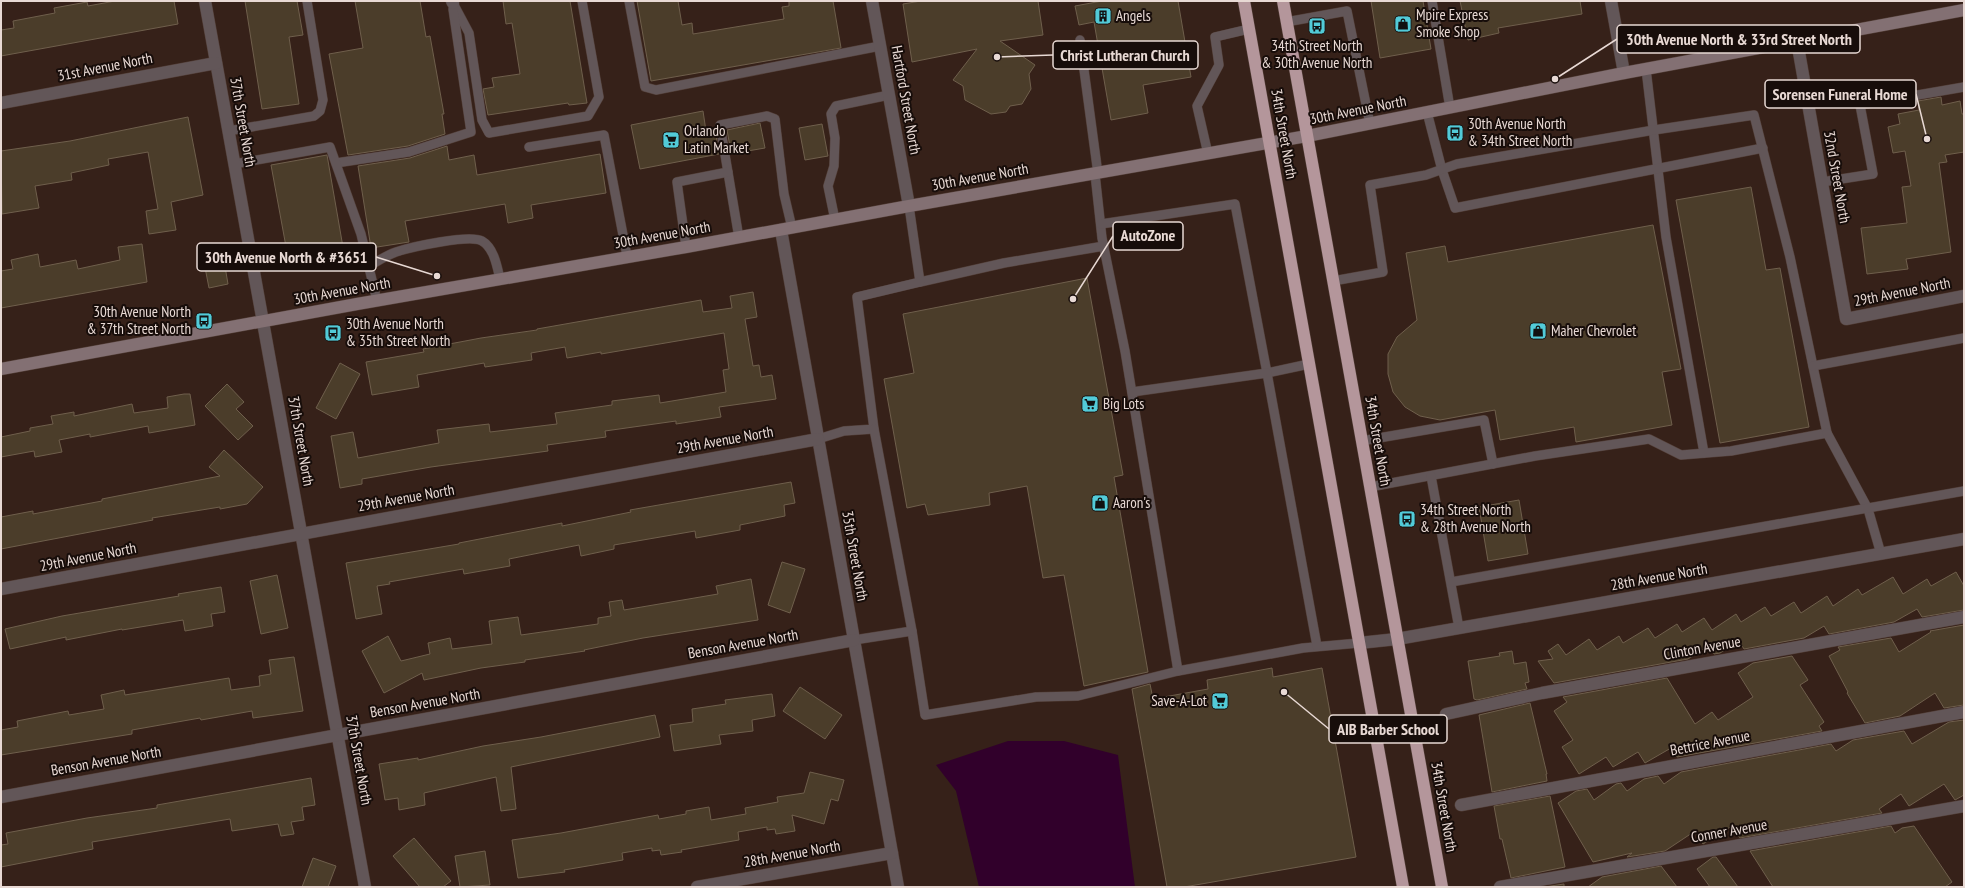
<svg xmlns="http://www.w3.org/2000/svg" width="1965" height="888" viewBox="0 0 1965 888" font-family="'PT Sans Narrow',sans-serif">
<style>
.water{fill:#31002b}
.building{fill:#4b3d2a;stroke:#6f5f4c}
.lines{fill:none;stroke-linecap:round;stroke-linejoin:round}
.lane-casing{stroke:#523e37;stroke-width:10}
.street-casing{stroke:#523e37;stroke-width:13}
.secondary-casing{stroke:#523e37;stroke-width:13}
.highway-casing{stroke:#523e37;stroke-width:13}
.lane{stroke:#625658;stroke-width:9}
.street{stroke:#625658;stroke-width:12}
.secondary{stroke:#837073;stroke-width:12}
.highway{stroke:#b4969b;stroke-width:12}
.labels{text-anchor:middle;stroke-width:4;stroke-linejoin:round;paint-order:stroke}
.poi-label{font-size:15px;fill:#e8d9d4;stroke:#170d0a;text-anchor:start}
.street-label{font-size:15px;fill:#e8d9d4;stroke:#170d0a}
.leader{fill:none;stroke:#e8d9d4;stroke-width:1.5}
.callout-dot{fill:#e8d9d4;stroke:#170d0a;stroke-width:1.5}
.callout{fill:#170d0a;stroke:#e8d9d4;stroke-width:1.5}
.callout-label{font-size:16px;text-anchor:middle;font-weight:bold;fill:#e8d9d4}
</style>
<rect width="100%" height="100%" fill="#362119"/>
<polygon class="water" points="1008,741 1064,741 1118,755 1135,887 979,887 956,791 936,765"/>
<g class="building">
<polygon points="115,1 174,1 178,24 1,56 1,30 14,28 13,21 55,13 54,8 87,2 88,6"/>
<polygon points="245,1 297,1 303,35 289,37 299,104 262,109"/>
<polygon points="355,1 420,1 426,37 430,36 444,114 442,114 445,134 408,146 348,155 329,54 363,48"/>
<polygon points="503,1 570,1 587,103 569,105 568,103 488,115 483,89 494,87 492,78 520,74 512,23 506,24"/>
<polygon points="637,1 678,1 682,25 692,23 693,34 784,19 782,7 789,6 789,1 833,1 841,48 651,81"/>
<polygon points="921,1 1038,1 1043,35 1000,41 1035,65 1029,74 1031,89 1022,104 1010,106 1006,112 991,114 965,100 963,86 953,80 977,49 912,62 903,4"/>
<polygon points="1102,1 1178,1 1191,77 1143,85 1148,113 1111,120 1094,22 1079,25 1075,6"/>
<polygon points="1371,1 1423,1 1431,49 1380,58"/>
<polygon points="1460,1 1580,1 1582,14 1498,28 1499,33 1468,40"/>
<polygon points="1941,97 1942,105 1960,101 1962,114 1964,114 1964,152 1945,155 1947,162 1939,163 1951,252 1906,259 1908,269 1867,274 1861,228 1907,223 1902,187 1911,186 1905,151 1893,153 1888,127 1900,124 1898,114 1919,110 1918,101"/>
<polygon points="703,111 706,131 715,129 719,154 640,169 631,125"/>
<polygon points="188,117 203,195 171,202 176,230 149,234 146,211 158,209 148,152 108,159 109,165 71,173 72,180 35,186 39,208 2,214 1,151 70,141"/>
<polygon points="760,123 765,148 736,153 736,151 731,152 727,130"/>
<polygon points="822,124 828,156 805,160 799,128"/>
<polygon points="447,146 449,160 474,155 477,175 600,154 606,193 531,205 533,218 508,223 505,204 405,221 409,242 371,248 358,166 410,158"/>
<polygon points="327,155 344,253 289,263 271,165"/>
<polygon points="1751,187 1766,270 1780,268 1809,427 1720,443 1676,200"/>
<polygon points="1653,225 1681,369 1662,372 1672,425 1576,442 1574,427 1500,440 1495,410 1440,420 1420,416 1405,407 1393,392 1388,374 1388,354 1397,337 1417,320 1406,253 1445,246 1448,262"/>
<polygon points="142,244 147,282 1,308 1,271 13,269 11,260 38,254 40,267 76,260 78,269 120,260 118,247"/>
<polygon points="222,249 228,284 209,288 202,252"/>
<polygon points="1087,278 1123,475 1114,477 1148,672 1084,686 1064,575 1043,578 1027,486 989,493 990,505 928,515 925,504 907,508 884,379 914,373 903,314"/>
<polygon points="753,292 757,317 745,319 753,366 759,365 761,377 772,375 776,399 719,407 721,417 676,424 676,421 605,431 606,437 547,445 548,451 431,467 362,479 362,484 340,488 331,436 353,432 358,458 439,443 437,430 489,424 490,432 557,424 555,413 612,405 612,401 659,395 660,403 726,392 723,370 729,369 724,333 601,354 601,352 567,358 565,347 531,353 532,360 485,367 484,363 417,375 419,387 372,395 366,362 424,352 423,349 481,338 537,330 537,329 701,300 703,312 732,308 730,296"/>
<polygon points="340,363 360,374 336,419 316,408"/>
<polygon points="227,384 244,402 236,409 253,426 238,440 205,406"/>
<polygon points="184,394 190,394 195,425 149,433 148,426 90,437 90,434 59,440 62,452 35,457 34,451 1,457 1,437 30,431 30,428 53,424 51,416 74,412 74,416 132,404 134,413 168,408 167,397"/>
<polygon points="224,450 263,487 247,504 220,509 220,507 152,518 153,520 1,549 1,517 33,511 33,514 102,501 102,499 220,476 209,467"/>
<polygon points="791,482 795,503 784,505 785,516 740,525 740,530 696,538 695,531 614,545 614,549 581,556 579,545 509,559 510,566 464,574 463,569 389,582 390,584 377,586 382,614 356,619 346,563 459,544 459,543 562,523 562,526 631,512 630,510"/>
<polygon points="1519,500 1528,554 1488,561 1479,507"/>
<polygon points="782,562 805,569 790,613 768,605"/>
<polygon points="1956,572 1964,586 1964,610 1922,617 1917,609 1894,622 1829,634 1824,626 1804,638 1744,649 1739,641 1720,653 1714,654 1708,646 1688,659 1554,683 1538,661 1553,659 1548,651 1558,644 1566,655 1589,639 1597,650 1619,636 1623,643 1648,628 1655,638 1677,624 1682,632 1704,618 1712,630 1736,614 1741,622 1765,607 1771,616 1794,602 1801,613 1827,596 1833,606 1858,589 1862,595 1893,577 1903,594 1927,579 1931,586"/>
<polygon points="277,575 288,628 261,634 250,581"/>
<polygon points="751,579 758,620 643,638 584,650 585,651 525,660 525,662 481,668 424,680 422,673 384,693 362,651 388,636 401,661 430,654 428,643 450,638 452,649 492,644 489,621 518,617 521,635 598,624 598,618 611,616 609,602 622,600 624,610 718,594 716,586"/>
<polygon points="221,587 225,612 211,614 213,626 185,631 183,620 122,630 122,629 66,640 66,637 10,649 5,629 62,616 179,596 178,594"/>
<polygon points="1964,625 1964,705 1944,708 1935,693 1900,716 1865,723 1847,693 1848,692 1829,656 1840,650 1838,647 1891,638 1899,652 1931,632 1930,631"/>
<polygon points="1512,651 1514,664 1526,662 1529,682 1525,683 1527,689 1477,700 1474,699 1468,661 1500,656 1499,653"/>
<polygon points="1792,656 1808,680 1800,685 1824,722 1819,726 1822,731 1677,757 1671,748 1645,763 1638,752 1613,767 1606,757 1579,774 1562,747 1573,740 1554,711 1567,702 1563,697 1667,678 1695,724 1712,712 1718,720 1753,697 1738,673 1753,663"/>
<polygon points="294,657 303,711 253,718 252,711 201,720 200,718 132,730 132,734 1,755 1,730 18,727 17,721 68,711 69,715 104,709 101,695 124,690 125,695 229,678 231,690 260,686 259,676 271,674 269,660"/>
<polygon points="1272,668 1273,677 1322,668 1356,857 1184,887 1167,887 1132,689 1150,684 1153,699 1208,689 1207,680"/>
<polygon points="800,687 842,715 825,739 783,711"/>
<polygon points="772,694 775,716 752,720 753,731 719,735 721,744 674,751 670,725 693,722 692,709 726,704 725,700"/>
<polygon points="1530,703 1547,774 1546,774 1547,781 1492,792 1479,715"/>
<polygon points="655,715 660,737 511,767 516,809 501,811 496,777 424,793 425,805 399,810 398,798 385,800 379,764 418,758 418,760 483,746 541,737"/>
<polygon points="1964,720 1964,795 1955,800 1944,784 1909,806 1901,794 1879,809 1882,813 1740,838 1732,826 1703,844 1695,831 1665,851 1627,857 1632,853 1593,862 1558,803 1576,791 1587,789 1594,800 1616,784 1621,783 1627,791 1644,779 1658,776 1664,784 1681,772 1831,744 1836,751 1853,740 1904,731 1912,744 1949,722"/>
<polygon points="810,772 844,780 838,801 831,799 824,824 792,815 795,831 776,834 775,829 767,830 767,827 738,832 739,840 681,850 682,852 661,855 660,850 652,851 652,848 622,853 623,860 564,870 565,872 518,878 512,840 561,833 658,815 659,819 686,814 686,811 709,807 711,820 746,814 745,808 778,802 777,797 804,793"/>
<polygon points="311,778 315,805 302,807 304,820 291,822 294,834 281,836 278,824 232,831 230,819 92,842 93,849 1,867 1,845 8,844 6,833 87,818 157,808 157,805"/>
<polygon points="1550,796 1565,867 1511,878 1502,839 1500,839 1494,806"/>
<polygon points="1891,826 1895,833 1902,828 1914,826 1952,882 1945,887 1773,887 1750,851"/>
<polygon points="414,838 451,881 443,887 420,887 393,856"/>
<polygon points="485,851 490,885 460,887 455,856"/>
<polygon points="1713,857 1716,857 1738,887 1710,887 1697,869"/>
<polygon points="313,858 336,866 328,887 302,887"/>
<polygon points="1661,866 1677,887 1588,887 1602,877"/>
<polygon points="1564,884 1564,887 1544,887"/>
</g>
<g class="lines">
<g class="lane-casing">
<g id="lane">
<polyline points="629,1 645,87 656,90 880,46"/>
<polyline points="1432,1 1450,108"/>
<polyline points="453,3 469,33 482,120 489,133 588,116 599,97 582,1"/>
<polyline points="1286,22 1347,11 1370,124"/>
<polyline points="1080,40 1098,174"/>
<polyline points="1646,69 1666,237 1704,453"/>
<polyline points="1427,112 1442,170 1455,208 1763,148"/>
<polyline points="228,131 314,116 320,111 323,100 307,1"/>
<polyline points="529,147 604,135 627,256"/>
<polyline points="1208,154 1197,106 1219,65 1215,37 1249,29"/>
<polyline points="336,163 409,152 471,132 453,9"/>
<polyline points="234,164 330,147 361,234 377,301"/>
<polyline points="1095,174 1102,238 1125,351 1178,671 1303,648 1359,643"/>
<polyline points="1822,182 1873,174 1860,105 1964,87"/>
<polyline points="909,206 920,282 1004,263 1104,246"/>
<polyline points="835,220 828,186 834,166 835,138 831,114 836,106 889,95"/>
<polyline points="1101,224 1235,204 1267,373 1309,364"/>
<polyline points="739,238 720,125 767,116 775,119 784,194 792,228"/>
<polyline points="686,247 677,182 728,172"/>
<path d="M369,266C378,261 387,255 396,252C411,247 470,234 482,241C494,248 497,266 500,279"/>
<polyline points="1333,281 1383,272 1370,185 1426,175 1457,164 1654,130 1754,115 1790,257 1827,433 1731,451 1681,455 1649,439 1535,456 1370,487"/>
<polyline points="1813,366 1964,338"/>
<polyline points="1132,392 1267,373 1317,646"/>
<polyline points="1827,433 1868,509 1881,554"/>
<polyline points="818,439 844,431 874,429 857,297 920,282"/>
<polyline points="1361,441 1484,420 1493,464"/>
<polyline points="1431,476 1459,628"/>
<polyline points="1451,582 1964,491"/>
<polyline points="912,631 925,715 1036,697 1078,696 1178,671"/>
<polyline points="854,640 912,631 874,429"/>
</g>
</g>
<g class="street-casing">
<g id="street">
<polyline points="205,1 365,887"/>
<polyline points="452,1 453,3"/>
<polyline points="872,1 909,206"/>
<polyline points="1611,1 1624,73"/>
<polyline points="1797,41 1846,319 1964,296"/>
<polyline points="1,103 216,63"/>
<polyline points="781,230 898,887"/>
<polyline points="1,589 818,439"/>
<polyline points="1359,643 1397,639 1964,539"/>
<polyline points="1446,714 1542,693 1964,617"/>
<polyline points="1,797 854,640"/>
<polyline points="1461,805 1964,712"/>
<polyline points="697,887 892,853"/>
<polyline points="1500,887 1964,806"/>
</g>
</g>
<g class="secondary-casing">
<polyline id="secondary" points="1,369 357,304 686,247 909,206 1307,136 1624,73 1964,10"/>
</g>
<g class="highway-casing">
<g id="highway">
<polyline points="1244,1 1403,887"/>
<polyline points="1283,1 1442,887"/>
</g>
</g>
<use href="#lane" class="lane"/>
<use href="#street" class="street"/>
<use href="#secondary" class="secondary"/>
<use href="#highway" class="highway"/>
</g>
<defs>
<g id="building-square" transform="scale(0.9)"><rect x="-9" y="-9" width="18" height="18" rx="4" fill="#52cbd8" stroke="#170d0a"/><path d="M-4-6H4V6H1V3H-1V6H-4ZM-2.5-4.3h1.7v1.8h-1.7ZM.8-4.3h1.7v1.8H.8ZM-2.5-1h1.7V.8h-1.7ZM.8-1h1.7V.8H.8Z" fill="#111"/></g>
<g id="shop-square" transform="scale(0.9)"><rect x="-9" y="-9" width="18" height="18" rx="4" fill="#52cbd8" stroke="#170d0a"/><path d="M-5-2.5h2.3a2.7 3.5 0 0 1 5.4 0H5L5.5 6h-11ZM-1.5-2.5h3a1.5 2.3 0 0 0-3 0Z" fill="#111"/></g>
<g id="bus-square" transform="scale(0.9)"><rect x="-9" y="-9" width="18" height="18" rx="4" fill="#52cbd8" stroke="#170d0a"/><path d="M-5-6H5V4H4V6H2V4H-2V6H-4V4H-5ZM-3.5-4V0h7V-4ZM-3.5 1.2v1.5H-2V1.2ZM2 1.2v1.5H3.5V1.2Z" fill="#111"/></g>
<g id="supermarket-square" transform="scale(0.9)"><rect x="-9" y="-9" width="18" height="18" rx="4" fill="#52cbd8" stroke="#170d0a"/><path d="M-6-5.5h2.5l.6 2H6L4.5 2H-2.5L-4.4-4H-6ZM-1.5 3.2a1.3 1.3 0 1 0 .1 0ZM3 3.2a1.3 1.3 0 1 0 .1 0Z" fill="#111"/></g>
</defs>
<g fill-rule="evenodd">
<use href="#building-square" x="1103" y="16"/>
<use href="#shop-square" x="1403" y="24"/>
<use href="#bus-square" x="1317" y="26"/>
<use href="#bus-square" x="1455" y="133"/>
<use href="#supermarket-square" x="671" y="140"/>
<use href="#bus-square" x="204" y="321"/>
<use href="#shop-square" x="1538" y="331"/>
<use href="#bus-square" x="333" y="333"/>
<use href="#supermarket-square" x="1090" y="404"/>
<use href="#shop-square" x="1100" y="503"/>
<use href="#bus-square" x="1407" y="519"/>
<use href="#supermarket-square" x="1220" y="701"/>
</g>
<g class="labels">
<g class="poi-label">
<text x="1416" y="20">Mpire Express<tspan x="1416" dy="17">Smoke Shop</tspan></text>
<text x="1116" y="21">Angels</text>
<text x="1317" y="51" text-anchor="middle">34th Street North<tspan x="1317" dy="17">&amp; 30th Avenue North</tspan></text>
<text x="1468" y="129">30th Avenue North<tspan x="1468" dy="17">&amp; 34th Street North</tspan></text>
<text x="684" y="136">Orlando<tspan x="684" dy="17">Latin Market</tspan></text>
<text x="191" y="317" text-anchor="end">30th Avenue North<tspan x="191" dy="17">&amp; 37th Street North</tspan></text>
<text x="346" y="329">30th Avenue North<tspan x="346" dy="17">&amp; 35th Street North</tspan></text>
<text x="1551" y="336">Maher Chevrolet</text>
<text x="1103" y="409">Big Lots</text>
<text x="1113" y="508">Aaron's</text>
<text x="1420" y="515">34th Street North<tspan x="1420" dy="17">&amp; 28th Avenue North</tspan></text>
<text x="1207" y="706" text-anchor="end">Save-A-Lot</text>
</g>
<g class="street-label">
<text transform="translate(105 67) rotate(-11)" y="5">31st Avenue North</text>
<text transform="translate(906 100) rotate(80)" y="5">Hartford Street North</text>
<text transform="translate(1358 110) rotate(-11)" y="5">30th Avenue North</text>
<text transform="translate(243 122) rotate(80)" y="5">37th Street North</text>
<text transform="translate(1284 134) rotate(80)" y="5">34th Street North</text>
<text transform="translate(980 177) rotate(-10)" y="5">30th Avenue North</text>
<text transform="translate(1837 177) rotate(80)" y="5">32nd Street North</text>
<text transform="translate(662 235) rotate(-10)" y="5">30th Avenue North</text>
<text transform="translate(342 291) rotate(-10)" y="5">30th Avenue North</text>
<text transform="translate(1902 292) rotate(-11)" y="5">29th Avenue North</text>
<text transform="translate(725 440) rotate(-10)" y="5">29th Avenue North</text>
<text transform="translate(301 441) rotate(80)" y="5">37th Street North</text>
<text transform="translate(1378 441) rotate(80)" y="5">34th Street North</text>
<text transform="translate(406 498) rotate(-10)" y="5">29th Avenue North</text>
<text transform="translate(855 556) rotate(80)" y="5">35th Street North</text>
<text transform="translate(88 557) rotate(-11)" y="5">29th Avenue North</text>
<text transform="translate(1659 577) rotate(-10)" y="5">28th Avenue North</text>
<text transform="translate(743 644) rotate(-10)" y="5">Benson Avenue North</text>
<text transform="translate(1702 648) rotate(-10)" y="5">Clinton Avenue</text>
<text transform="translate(425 703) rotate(-10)" y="5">Benson Avenue North</text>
<text transform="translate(1710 743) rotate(-11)" y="5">Bettrice Avenue</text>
<text transform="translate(359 760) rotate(80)" y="5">37th Street North</text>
<text transform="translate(106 761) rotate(-10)" y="5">Benson Avenue North</text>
<text transform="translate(1444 807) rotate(80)" y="5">34th Street North</text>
<text transform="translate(1729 831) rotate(-10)" y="5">Conner Avenue</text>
<text transform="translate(792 854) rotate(-10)" y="5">28th Avenue North</text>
</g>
</g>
<path class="leader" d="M1555 79L1617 39M997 57L1053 55M1927 139L1916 94M1073 299L1113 236M437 276L376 257M1284 692L1329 729"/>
<g class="callout-dot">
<circle cx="1555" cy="79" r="4"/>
<circle cx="997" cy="57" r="4"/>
<circle cx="1927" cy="139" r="4"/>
<circle cx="1073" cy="299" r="4"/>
<circle cx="437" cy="276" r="4"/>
<circle cx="1284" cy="692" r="4"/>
</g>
<g class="callout">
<rect x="1617" y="25" width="243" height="28" rx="4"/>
<rect x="1053" y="41" width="145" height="28" rx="4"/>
<rect x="1765" y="80" width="151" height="28" rx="4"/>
<rect x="1113" y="222" width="70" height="28" rx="4"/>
<rect x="197" y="243" width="179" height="28" rx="4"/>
<rect x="1329" y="715" width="118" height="28" rx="4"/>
</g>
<g class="callout-label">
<text x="1739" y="45">30th Avenue North &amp; 33rd Street North</text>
<text x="1125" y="61">Christ Lutheran Church</text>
<text x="1840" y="100">Sorensen Funeral Home</text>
<text x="1148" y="241">AutoZone</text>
<text x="286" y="263">30th Avenue North &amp; #3651</text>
<text x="1388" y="735">AIB Barber School</text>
</g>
<rect width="1965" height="888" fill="none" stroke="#e8d9d4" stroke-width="4"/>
</svg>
